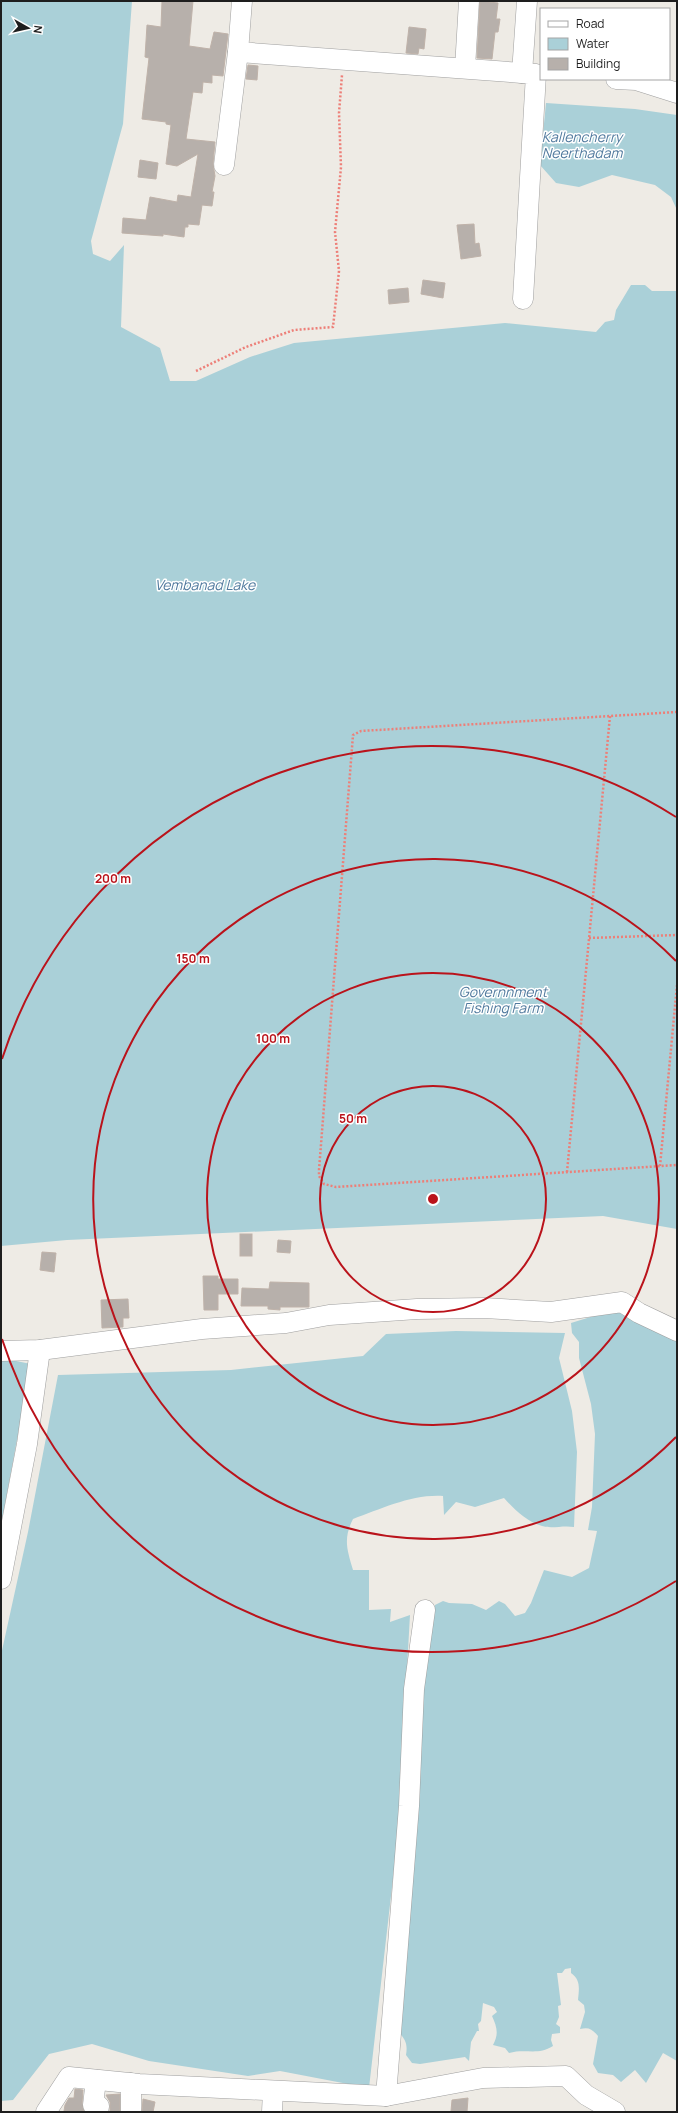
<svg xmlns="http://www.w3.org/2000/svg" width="678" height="2113" viewBox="0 0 678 2113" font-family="Manrope,sans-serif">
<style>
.water{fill:#aad0d8}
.building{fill:#b7b0ab;stroke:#bfb2a9}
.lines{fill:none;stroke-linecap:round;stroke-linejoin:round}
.minor-casing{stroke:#9f9f9f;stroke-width:21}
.path{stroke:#ed7f78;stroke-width:2.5;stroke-dasharray:2 2;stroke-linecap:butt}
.minor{stroke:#fff;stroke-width:20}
.ring{fill:none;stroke:#ba131b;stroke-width:2}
.labels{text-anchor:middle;stroke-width:3;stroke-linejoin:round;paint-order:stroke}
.water-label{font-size:14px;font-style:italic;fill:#517a9e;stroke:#fff}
.centre{fill:#ba131b;stroke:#fff;stroke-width:2}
.ring-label{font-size:12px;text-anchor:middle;font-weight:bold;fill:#ba131b;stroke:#fff;stroke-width:3;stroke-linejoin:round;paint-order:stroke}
</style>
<rect width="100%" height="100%" fill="#eeebe5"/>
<g class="water">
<polygon points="1,1 132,1 123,124 91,241 93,254 110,261 124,245 121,327 160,348 170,381 196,381 250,357 294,343 505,323 596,332 605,322 614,320 616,310 631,285 645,285 652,291 677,291 677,1229 603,1216 67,1240 1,1246"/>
<polygon points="546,103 635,109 677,115 677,210 671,197 655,185 612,175 579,187 556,183 540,165"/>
<path d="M615,1305L677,1338V2061L663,2053L646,2083L635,2070L621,2082L613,2075L598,2073L593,2064L598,2036C592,2029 589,2027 580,2029L585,2012L584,2005L578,2000C579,1989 581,1980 571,1973V1968L565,1969L562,1973H557L561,2005L558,2006L559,2017L556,2024L560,2027V2033L552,2034L551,2040L553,2046C537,2056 526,2048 509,2053L505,2048L493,2045C499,2034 497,2027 492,2016L497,2012L494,2007L483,2003L481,2021L478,2024L479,2031H477L471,2042L469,2061L465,2057L420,2064L412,2063L406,2055C408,2043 405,2039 397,2030L395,1861L369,2088L280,2071L248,2076L149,2061L92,2044L49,2054L13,2100L1,2101V1655L28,1532L58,1375L231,1370L363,1356L386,1334L456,1331L565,1333L559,1358L572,1411L577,1452L574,1527C563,1525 552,1529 542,1526C527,1522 514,1509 504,1498L475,1507L456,1502L444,1515L443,1496C412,1494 381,1509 353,1519C343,1539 347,1549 353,1570H369V1610L391,1609L390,1622L410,1615L399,1810L421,1706L435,1605L443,1601L449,1603L472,1604L486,1610L499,1601L505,1604L515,1616L525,1613L531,1603L544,1570L572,1577L589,1568L597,1531L588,1530L592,1507L595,1434L591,1404L579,1358V1342L572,1333L571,1323L597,1315Z"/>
<polygon points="1,1358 31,1364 1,1526"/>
</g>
<g class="building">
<polygon points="162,1 193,1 189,46 210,49 214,32 228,34 223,76 212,75 212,83 203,82 202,93 193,92 186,139 215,142 213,164 215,176 212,192 214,192 212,206 202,205 199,225 188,224 188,227 185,227 184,237 163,234 163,236 122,233 123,218 146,220 150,197 177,202 178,195 191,197 198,154 177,166 166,164 171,125 166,124 166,122 142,119 149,58 145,57 147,25 161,27"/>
<polygon points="480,1 498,3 496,19 500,19 498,32 495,32 492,59 477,58"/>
<polygon points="409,27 426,29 424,49 419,48 418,54 406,53"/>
<polygon points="248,65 258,66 257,80 246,79"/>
<polygon points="140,160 158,163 156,179 138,177"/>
<polygon points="474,224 475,244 479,243 481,256 461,259 457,225"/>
<polygon points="423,280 445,283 443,298 421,294"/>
<polygon points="408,288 409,302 389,304 388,290"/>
<rect x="240" y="1234" width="12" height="22"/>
<polygon points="278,1240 291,1241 290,1253 277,1252"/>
<polygon points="42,1252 56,1253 54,1272 40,1270"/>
<polygon points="203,1276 218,1276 218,1279 238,1279 238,1294 218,1294 218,1310 204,1310"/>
<polygon points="270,1282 309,1283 309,1307 280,1307 280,1310 268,1309 268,1306 241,1306 242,1288 269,1289"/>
<polygon points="128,1299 129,1318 123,1318 123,1327 102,1328 101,1300"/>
<polygon points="75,2089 83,2090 82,2104 84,2112 64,2111 65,2105 69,2098 74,2098"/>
<polygon points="120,2094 120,2112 110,2112 110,2102 106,2095"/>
<polygon points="468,2098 467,2112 451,2111 452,2100"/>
<polygon points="143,2099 155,2102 153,2112 142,2112"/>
</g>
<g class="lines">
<g class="minor-casing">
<g id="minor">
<polyline points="242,1 238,52 536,74 523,299"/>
<polyline points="465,68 469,1"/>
<polyline points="522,73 527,1"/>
<polyline points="616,79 636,80 677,93"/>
<polyline points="224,165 238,52"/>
<polyline points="1,1351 40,1350 202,1329 286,1323 329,1315 417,1309 484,1308 551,1312 622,1302 639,1313 677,1331"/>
<polyline points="1,1579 27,1444 40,1350"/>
<polyline points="96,2080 93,2105 99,2106 98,2112"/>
<polyline points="386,2096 409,1806 414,1689 425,1610"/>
<polyline points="46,2112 69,2077 139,2084 386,2096 483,2078 566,2076 586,2095 615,2112"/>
<polyline points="131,2112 131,2083"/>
<polyline points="272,2112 273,2091"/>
</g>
</g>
<g class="path">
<polyline points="196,371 246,347 294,330 333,327 339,271 335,232 341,167 339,113 342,75"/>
<polyline points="677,712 361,731 353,735 319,1170 319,1176 324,1184 336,1187 677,1165"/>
<polyline points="589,938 677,935"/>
<polyline points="660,1166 677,985"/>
<polyline points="567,1172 610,716"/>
</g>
<use href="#minor" class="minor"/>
</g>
<g class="ring">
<circle cx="433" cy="1199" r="113"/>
<circle cx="433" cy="1199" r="226"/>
<path d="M676 1437A340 340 0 1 1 676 961"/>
<path d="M676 1581A453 453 0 0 1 2 1339M2 1059A453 453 0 0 1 676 817"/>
</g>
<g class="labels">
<g class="water-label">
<text x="582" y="142">Kallencherry<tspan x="582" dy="16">Neerthadam</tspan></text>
<text x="205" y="590">Vembanad Lake</text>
<text x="503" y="997">Governnment<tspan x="503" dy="16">Fishing Farm</tspan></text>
</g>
</g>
<circle cx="433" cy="1199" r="6" class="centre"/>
<g class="ring-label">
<text x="113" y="883">200 m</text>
<text x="193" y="963">150 m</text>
<text x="273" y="1043">100 m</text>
<text x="353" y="1123">50 m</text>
</g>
<rect width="678" height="2113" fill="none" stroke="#1e1e1e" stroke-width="4"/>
<rect x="540" y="8" width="130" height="72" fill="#ffffff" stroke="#a5a5a5"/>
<rect x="548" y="21" width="20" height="6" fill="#ffffff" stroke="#a5a5a5"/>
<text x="576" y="28" font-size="12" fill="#1e1e1e">Road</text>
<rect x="548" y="38" width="20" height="12" fill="#aad0d8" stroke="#a5a5a5"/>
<text x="576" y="48" font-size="12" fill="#1e1e1e">Water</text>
<rect x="548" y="58" width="20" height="12" fill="#b7b0ab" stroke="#a5a5a5"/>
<text x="576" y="68" font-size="12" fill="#1e1e1e">Building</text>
<g transform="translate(28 28) rotate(98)" stroke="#ffffff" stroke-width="3" paint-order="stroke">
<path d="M0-3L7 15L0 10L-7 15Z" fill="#1e1e1e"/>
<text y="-6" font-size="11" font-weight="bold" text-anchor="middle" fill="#1e1e1e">N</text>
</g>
</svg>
